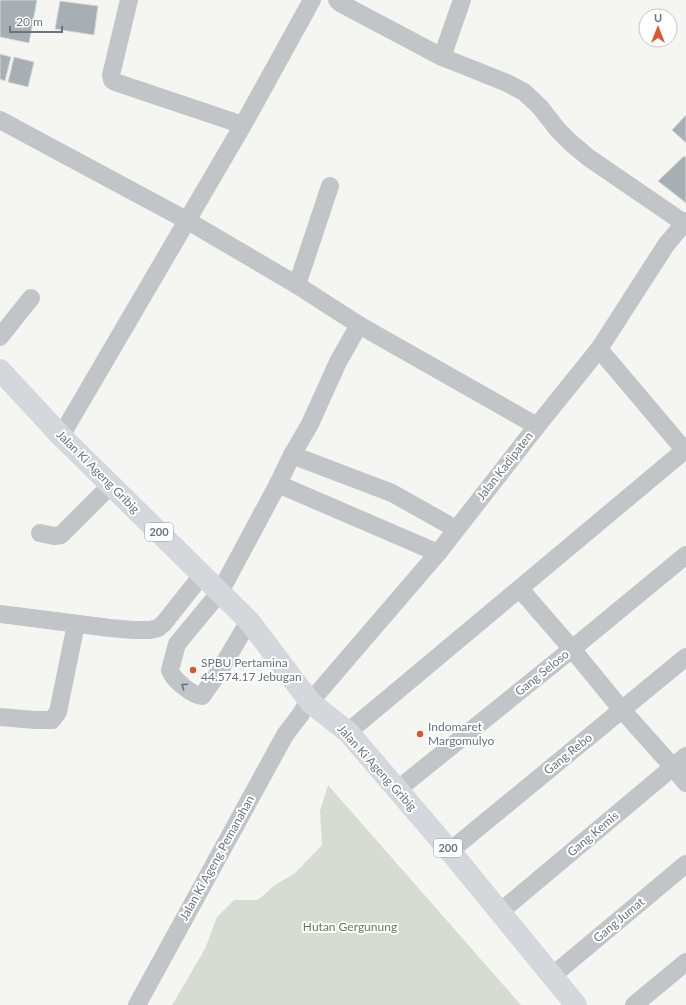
<svg xmlns="http://www.w3.org/2000/svg" width="686" height="1005" viewBox="0 0 686 1005" font-family="Lato,sans-serif">
<style>
.green{fill:#d7dcd3}
.building{fill:#a8afb4;stroke:#d7d7d5}
.lines{fill:none;stroke-linecap:round;stroke-linejoin:round}
.minor{stroke:#c1c5c8;stroke-width:18}
.major{stroke:#d4d8dc;stroke-width:22}
.oneway{stroke:#667582}
.poi-dot{fill:#dc562c;stroke:#fff;stroke-width:1.5}
.labels{text-anchor:middle;stroke-width:4;stroke-linejoin:round;paint-order:stroke}
.shield{fill:#fff;stroke:#949ea8;stroke-width:1}
.shield-label{font-size:11px;font-weight:bold;fill:#667582}
.street-label{font-size:12px;fill:#667582;stroke:#fff}
.poi-label{font-size:12px;fill:#667582;stroke:#fff;text-anchor:start}
.park-label{font-size:12px;fill:#687964;stroke:#fff}
</style>
<rect width="100%" height="100%" fill="#f5f6f2"/>
<polygon class="green" points="328,785 521,1005 172,1005 205,949 217,917 234,900 258,900 275,885 294,874 322,845 320,811"/>
<g class="building">
<polygon points="0,0 37,0 29,43 0,37"/>
<polygon points="60,1 98,6 94,35 55,29"/>
<polygon points="0,54 11,57 5,81 0,79"/>
<polygon points="14,57 34,62 28,87 8,82"/>
<polygon points="686,115 686,143 672,130"/>
<polygon points="684,156 686,158 686,203 658,181"/>
</g>
<g class="lines">
<g class="minor">
<polyline points="129,0 111,75 112,80 115,82 243,125"/>
<polyline points="337,0 340,3 442,57 507,83 524,92 540,107 558,130 571,143 589,158 684,223"/>
<polyline points="442,57 462,0"/>
<polyline points="0,120 188,221 297,285 359,325 537,426"/>
<polyline points="297,285 330,186"/>
<polyline points="0,337 31,298"/>
<polyline points="599,349 686,452"/>
<polyline points="61,436 243,125 312,0"/>
<polyline points="292,455 392,493 456,529"/>
<polyline points="278,484 438,553"/>
<polyline points="40,533 54,536 61,535 111,485"/>
<polyline points="520,589 572,649 622,710 673,767 686,783"/>
<polyline points="0,614 110,628 133,630 150,630 158,628 164,623 202,575"/>
<path d="M249,621L217,675L202,696C193,696 172,679 170,670L177,644L220,592L278,484L292,455L310,424L338,362L359,325"/>
<polyline points="310,702 438,553 537,426 599,349 666,245 686,221"/>
<polyline points="0,717 35,720 52,720 58,712 76,624"/>
<polyline points="348,732 685,450"/>
<polyline points="397,790 572,649 686,555"/>
<polyline points="450,851 686,657"/>
<polyline points="500,912 686,756"/>
<polyline points="552,976 686,864"/>
<polyline points="137,1005 285,735 301,714 309,700"/>
<polyline points="634,1005 686,962"/>
</g>
<polyline class="major" points="0,370 61,436 249,621 311,703 348,732 450,851 576,1005"/>
</g>
<defs><path id="oneway-chevron" d="M-2-3.5L2.5 0L-2 3.5" fill="none" stroke-width="1.6" stroke-linecap="round" stroke-linejoin="round"/></defs>
<use class="oneway" href="#oneway-chevron" transform="translate(184 686) rotate(-146)"/>
<g class="poi-dot">
<circle cx="193" cy="670" r="4"/>
<circle cx="420" cy="734" r="4"/>
</g>
<g class="labels">
<g class="shield">
<rect x="145" y="523" width="28" height="18" rx="3"/>
<rect x="434" y="839" width="28" height="18" rx="3"/>
</g>
<g class="shield-label">
<text x="159" y="536">200</text>
<text x="448" y="852">200</text>
</g>
<g class="street-label">
<text transform="translate(505 466) rotate(-52)" y="4">Jalan Kadipaten</text>
<text transform="translate(98 472) rotate(45)" y="4">Jalan Ki Ageng Gribig</text>
<text transform="translate(542 673) rotate(-39)" y="4">Gang Seloso</text>
<text transform="translate(568 754) rotate(-39)" y="4">Gang Rebo</text>
<text transform="translate(377 768) rotate(48)" y="4">Jalan Ki Ageng Gribig</text>
<text transform="translate(593 834) rotate(-40)" y="4">Gang Kemis</text>
<text transform="translate(217 858) rotate(-61)" y="4">Jalan Ki Ageng Pemanahan</text>
<text transform="translate(619 920) rotate(-40)" y="4">Gang Jumat</text>
</g>
<g class="poi-label">
<text x="201" y="667">SPBU Pertamina<tspan x="201" dy="14">44.574.17 Jebugan</tspan></text>
<text x="428" y="731">Indomaret<tspan x="428" dy="14">Margomulyo</tspan></text>
</g>
<g class="park-label">
<text x="350" y="931">Hutan Gergunung</text>
</g>
</g>
<g transform="translate(658 28)"><circle r="19" fill="#ffffff" stroke="#c2c8cd"/>
<path d="M0-3L7 15L0 10L-7 15Z" fill="#dc562c"/>
<text y="-6" font-size="11" font-weight="bold" text-anchor="middle" fill="#667582">U</text>
</g>
<path d="M10 26v6h52v-6" fill="none" stroke="#667582" stroke-width="2"/>
<text x="16" y="26" font-size="12" fill="#667582" stroke="#ffffff" stroke-width="3" paint-order="stroke">20 m</text>
</svg>
